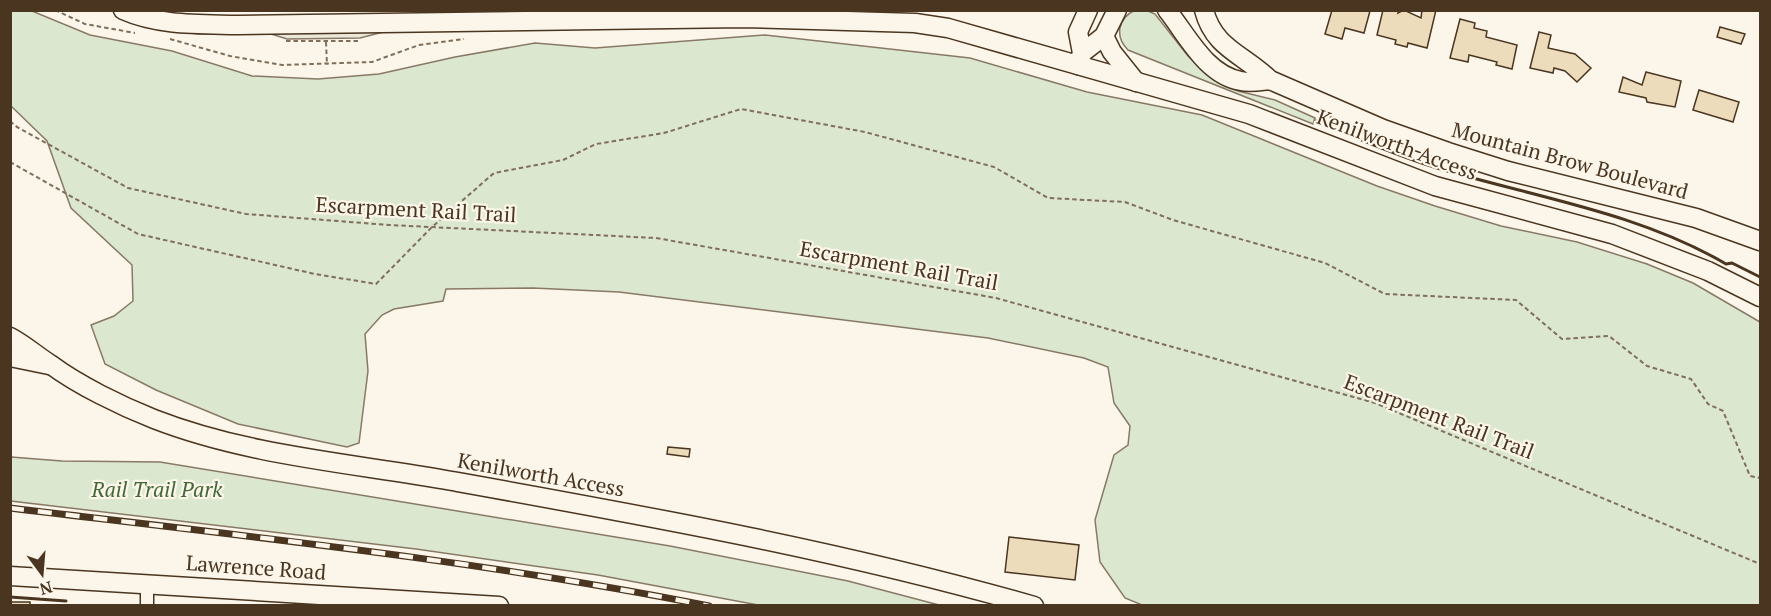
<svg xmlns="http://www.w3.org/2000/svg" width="1771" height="616" viewBox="0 0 1771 616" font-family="'PT Serif',serif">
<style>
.green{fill:#dce7d0;stroke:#887966;stroke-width:1.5}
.parking{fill:#ede7d9;stroke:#887966;stroke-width:1.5}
.building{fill:#ecdcbc;stroke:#4a3520;stroke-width:1.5}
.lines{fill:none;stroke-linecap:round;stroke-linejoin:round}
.street-casing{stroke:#4a3520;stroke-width:15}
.secondary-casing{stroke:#4a3520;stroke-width:21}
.path{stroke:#7f6f5c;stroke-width:2;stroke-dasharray:4.5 3;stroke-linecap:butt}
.street{stroke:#fbf6e9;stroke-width:12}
.secondary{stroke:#fbf6e9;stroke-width:18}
.rail-casing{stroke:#4a3520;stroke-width:7}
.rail{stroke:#fbf6e9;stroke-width:4.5;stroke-dasharray:14;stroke-linecap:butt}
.wall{stroke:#4a3520;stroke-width:3}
.labels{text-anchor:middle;stroke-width:4.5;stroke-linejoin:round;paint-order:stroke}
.street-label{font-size:21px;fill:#4a3520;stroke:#fbf6e9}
.park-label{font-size:21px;font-style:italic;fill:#436837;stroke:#fbf6e9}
</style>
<rect width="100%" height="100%" fill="#fbf6e9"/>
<g class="green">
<path d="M1135,10L1148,11L1155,14L1188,56L1214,80L1238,91L1275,100L1315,118L1313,124L1128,50C1115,37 1117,19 1135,10Z"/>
<polygon points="10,11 32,11 90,35 172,51 252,76 318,79 379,74 455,57 535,43 595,48 765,35 970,58 1087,92 1202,115 1377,186 1435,206 1501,226 1577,242 1647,264 1693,283 1760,322 1760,605 1142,605 1125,598 1100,562 1095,520 1114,455 1128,445 1130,426 1114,403 1108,367 1084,358 988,338 619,292 533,288 446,289 443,301 394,309 382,315 365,334 368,371 359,443 347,447 238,424 156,390 105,364 91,325 114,316 133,301 132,265 71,208 47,141 11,106"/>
<polygon points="11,457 62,461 160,462 670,546 848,581 939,605 758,605 598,575 416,549 11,501"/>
</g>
<polygon class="parking" points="387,31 360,38 287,39 268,33"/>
<g class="building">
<polygon points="1332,10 1370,11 1364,33 1345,28 1342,39 1325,34"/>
<polygon points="1383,10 1399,10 1398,13 1404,10 1421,18 1422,10 1436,10 1427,48 1408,43 1407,47 1395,44 1396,40 1377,35"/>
<polygon points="1460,19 1475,23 1474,28 1487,31 1486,37 1517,45 1512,69 1496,65 1497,62 1469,55 1468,62 1450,58"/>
<polygon points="1720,27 1745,34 1741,44 1717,37"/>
<polygon points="1539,32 1551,35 1548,48 1575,54 1591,68 1577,82 1565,71 1554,68 1553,73 1530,68"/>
<polygon points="1646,72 1681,81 1675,107 1647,102 1646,98 1619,92 1623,77 1642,85"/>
<polygon points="1699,90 1739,102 1733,122 1693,110"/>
<polygon points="668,447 690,449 689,457 667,454"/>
<polygon points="1009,537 1079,545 1075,580 1005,572"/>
<rect x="10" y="602" width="20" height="4"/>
</g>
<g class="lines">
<g class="street-casing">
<polyline id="street" points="147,606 147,583"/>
</g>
<g class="secondary-casing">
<g id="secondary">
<path d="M123,10C159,26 199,24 238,25L743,18L915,23L948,28L1249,114L1435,186L1612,234L1708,271L1760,297"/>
<path d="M1167,10C1187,35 1206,75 1241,81C1250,83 1261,81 1270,80"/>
<path d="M1204,10C1214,49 1244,54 1270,80L1383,129L1448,152L1508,171L1696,218L1760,241"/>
<polyline points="1104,36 1112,52 1136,82"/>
<polyline points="1082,53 1104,36 1117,10"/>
<polyline points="1078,65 1082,53 1078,32 1088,10"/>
<path d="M10,337C25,345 36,355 50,364C78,385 121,406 154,419C249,456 352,463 452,481C647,516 843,551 1034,606"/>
<polyline points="10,357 49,365"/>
<polyline points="10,576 499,606"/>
</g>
</g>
<g class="path">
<polyline points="55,10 85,24 135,33"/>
<polyline points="170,39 230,56 282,65 372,62 419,45 464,39"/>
<polyline points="286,41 358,41"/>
<polyline points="326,42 327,65"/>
<polyline points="10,121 17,127 128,188 246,214 389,225 656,238 996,298 1375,403 1760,564"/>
<polyline points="10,162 138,234 315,274 376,284 432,227 494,173 563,160 596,144 664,133 741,109 865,132 994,167 1048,198 1125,202 1173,220 1325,263 1385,294 1516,300 1562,339 1609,336 1647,366 1691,379 1708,404 1723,411 1750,476 1760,478"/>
</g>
<use href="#street" class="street"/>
<use href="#secondary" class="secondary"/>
<g class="rail-casing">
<path id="rail" d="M10,508C244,536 478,560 709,606"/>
</g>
<use href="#rail" class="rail"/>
<g class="wall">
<path d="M1316,121C1355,137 1394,155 1434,167C1533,197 1638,212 1726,264L1732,263L1760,277"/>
<polyline points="10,597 66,601"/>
</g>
</g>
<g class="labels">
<g class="street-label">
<text transform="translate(1397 145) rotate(20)" y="7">Kenilworth Access</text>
<text transform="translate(1570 161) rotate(15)" y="7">Mountain Brow Boulevard</text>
<text transform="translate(416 210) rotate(3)" y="7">Escarpment Rail Trail</text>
<text transform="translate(899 266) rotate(10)" y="7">Escarpment Rail Trail</text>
<text transform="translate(1439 417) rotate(21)" y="7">Escarpment Rail Trail</text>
<text transform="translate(541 475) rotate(10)" y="7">Kenilworth Access</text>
<text transform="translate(256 568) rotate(4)" y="7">Lawrence Road</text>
</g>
<g class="park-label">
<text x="157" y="497">Rail Trail Park</text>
</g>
</g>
<rect width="1771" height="616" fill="none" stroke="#4a3520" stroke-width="24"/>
<g transform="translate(42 574) rotate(164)" stroke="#fbf6e9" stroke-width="4.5" paint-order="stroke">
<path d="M0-4.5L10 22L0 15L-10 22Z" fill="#4a3520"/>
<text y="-9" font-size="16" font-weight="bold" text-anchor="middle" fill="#4a3520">N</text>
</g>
</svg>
